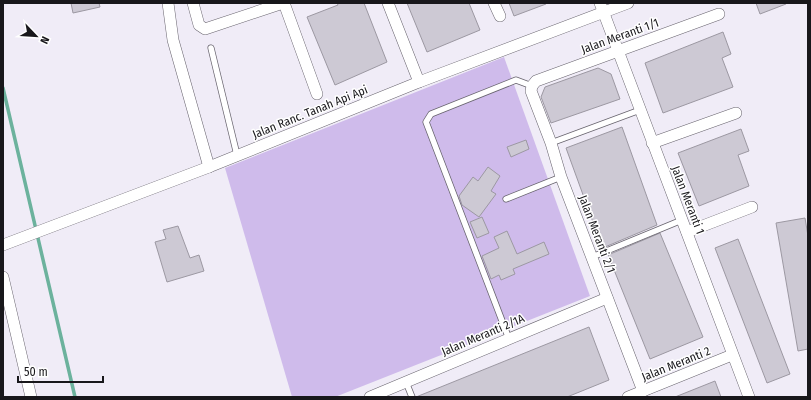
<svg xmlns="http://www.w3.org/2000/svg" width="811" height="400" viewBox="0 0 811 400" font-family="'Fira Sans Condensed',sans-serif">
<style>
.green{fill:#cfbbeb}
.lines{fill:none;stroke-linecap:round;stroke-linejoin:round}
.stream{stroke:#6cb29d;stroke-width:3.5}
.building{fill:#cdc9d4;stroke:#9c98a2}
.lane-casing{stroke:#68646e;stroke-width:7}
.street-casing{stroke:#68646e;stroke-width:12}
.lane{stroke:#fff;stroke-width:5.5}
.street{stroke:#fff;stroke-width:11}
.labels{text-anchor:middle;stroke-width:3;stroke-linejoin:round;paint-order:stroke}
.street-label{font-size:12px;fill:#18171b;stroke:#fff}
</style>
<rect width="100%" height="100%" fill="#f0ecf7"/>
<polygon class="green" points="504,57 590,296 335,397 292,397 225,168"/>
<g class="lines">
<polyline class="stream" points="3,88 75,397"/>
</g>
<g class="building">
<polygon points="71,3 99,3 100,7 73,13"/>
<polygon points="337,3 364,3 387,62 335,85 307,17 338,5"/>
<polygon points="407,3 469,3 480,30 427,52"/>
<polygon points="509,3 546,3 546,4 514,16"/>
<polygon points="756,3 785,3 786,4 760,14"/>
<polygon points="723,32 731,54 722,58 733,87 663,113 645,63"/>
<polygon points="598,68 611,74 620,99 551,123 541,97 545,87"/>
<polygon points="622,127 657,225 605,247 602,247 566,148"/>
<polygon points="741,129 749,151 738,155 749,186 699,206 678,153"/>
<polygon points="526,140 529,149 511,157 507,147"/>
<polygon points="488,167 500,176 491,191 496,194 479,217 462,205 459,196 473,177 478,181"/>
<polygon points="482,217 489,233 477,238 470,222"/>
<polygon points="805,218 808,236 808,349 798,351 776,223"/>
<polygon points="178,226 190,258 199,255 204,271 167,282 155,242 166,239 163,230"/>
<polygon points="507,231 517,254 544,242 549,254 513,269 515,274 501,280 499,275 491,279 482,256 499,248 494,237"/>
<polygon points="660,233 703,337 650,359 608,255"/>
<polygon points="738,239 790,374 767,383 715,248"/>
<polygon points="589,327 609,380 567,397 416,397"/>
<polygon points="715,381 721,397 675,397"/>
</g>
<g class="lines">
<g class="lane-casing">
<g id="lane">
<polyline points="211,48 237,155"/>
<polyline points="551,143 640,110"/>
<polyline points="506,199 561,177"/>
<polyline points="592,257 682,220"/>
<polyline points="509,339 426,122 431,114 516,80 532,86"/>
<polyline points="406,382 412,397"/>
</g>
</g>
<g class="street-casing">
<g id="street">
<polyline points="168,3 173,40 209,167"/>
<polyline points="193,3 199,25 205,29 283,3"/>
<polyline points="284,3 317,94"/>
<polyline points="388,3 419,82"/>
<polyline points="494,3 500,16"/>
<polyline points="600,3 749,397"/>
<polyline points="652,143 736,113"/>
<polyline points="687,232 752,207"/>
<polyline points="3,245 209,167 419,82 628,3"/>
<polyline points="3,277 31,397"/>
<polyline points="643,391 561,177 551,143 531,91 532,86 536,81 719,14"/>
<polyline points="370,397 607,298"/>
<polyline points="628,397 732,355"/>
</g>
</g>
<use href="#lane" class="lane"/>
<use href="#street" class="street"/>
</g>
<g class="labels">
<g class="street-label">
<text transform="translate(620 36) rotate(-20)" y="4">Jalan Meranti 1/1</text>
<text transform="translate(310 112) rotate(-22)" y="4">Jalan Ranc. Tanah Api Api</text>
<text transform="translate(688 200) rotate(69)" y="4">Jalan Meranti 1</text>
<text transform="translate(597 234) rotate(69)" y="4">Jalan Meranti 2/1</text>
<text transform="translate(483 335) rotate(-23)" y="4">Jalan Meranti 2/1A</text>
<text transform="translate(676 364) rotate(-22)" y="4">Jalan Meranti 2</text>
</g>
</g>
<rect width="811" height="400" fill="none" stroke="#18171b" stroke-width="8"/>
<g transform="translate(36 36) rotate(115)" stroke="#ffffff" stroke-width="3" paint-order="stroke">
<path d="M0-3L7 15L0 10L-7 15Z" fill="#18171b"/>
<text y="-6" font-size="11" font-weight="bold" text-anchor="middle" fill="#18171b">N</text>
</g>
<path d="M18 376v6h85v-6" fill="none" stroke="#18171b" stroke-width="2"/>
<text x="24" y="376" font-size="12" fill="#18171b" stroke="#ffffff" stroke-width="3" paint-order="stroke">50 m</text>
</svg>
